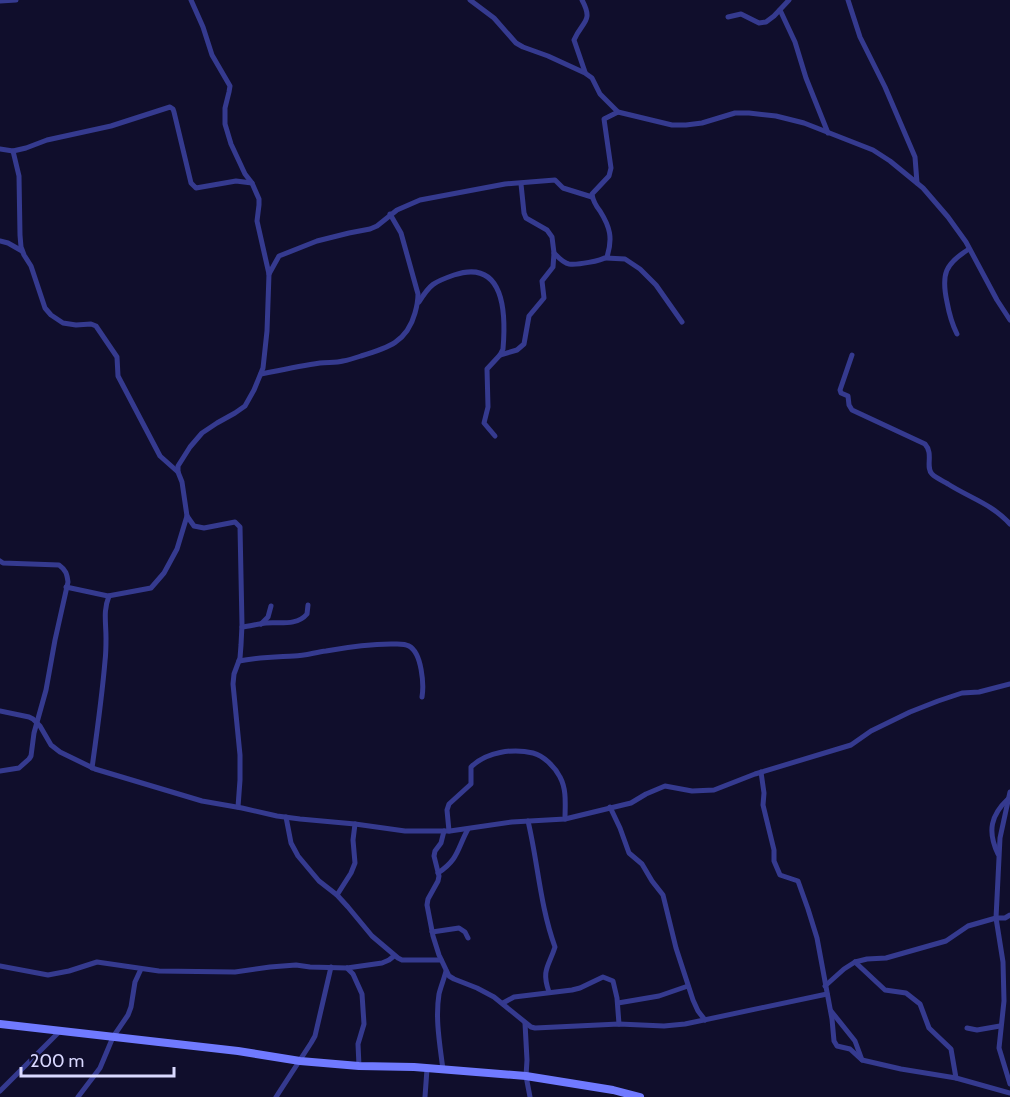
<svg xmlns="http://www.w3.org/2000/svg" width="1010" height="1097" viewBox="0 0 1010 1097" font-family="Cabin,sans-serif">
<style>
.lines{fill:none;stroke-linecap:round;stroke-linejoin:round}
.street{stroke:#353a8f;stroke-width:5}
.secondary{stroke:#707aff;stroke-width:8}
</style>
<rect width="100%" height="100%" fill="#100e2c"/>
<g class="lines">
<g class="street">
<polyline points="191,0 203,27 212,55 230,86 229,92 225,108 225,124 231,144 245,174 252,183 259,199 259,205 257,221 269,274 267,331 263,368 254,390 245,406 235,413 217,423 202,433 190,447 178,466 178,472 182,482 187,516 194,526 204,528 235,522 240,527 242,625 241,645 240,658 234,674 233,684 240,755 240,780 238,807"/>
<polyline points="470,0 494,18 516,43 523,47 548,56 585,73 592,78 600,94 618,112 672,125 686,125 702,123 735,113 749,113 776,116 804,123 873,150 890,161 923,188 948,217 966,242 997,300 1010,320"/>
<path d="M582,0C594,22 582,21 574,40L585,72"/>
<polyline points="848,0 860,37 885,87 915,157 917,183"/>
<polyline points="0,1 16,0"/>
<polyline points="780,10 795,42 806,78 828,133"/>
<polyline points="728,17 741,14 759,23 766,22 774,16 789,0"/>
<polyline points="0,149 13,151 26,148 47,140 111,126 170,107 173,109 174,112 191,183 196,188 236,181 252,183"/>
<polyline points="13,151 19,176 20,235 21,247 24,255 31,266 45,308 51,315 63,323 76,325 91,324 96,326 117,357 118,376 160,456 178,472"/>
<polyline points="0,241 8,243 22,251"/>
<path d="M554,253C558,257 563,263 569,264C578,265 600,261 607,257C613,238 610,227 600,211C596,206 593,201 592,194L609,176L611,168L604,119L618,112"/>
<polyline points="606,258 625,259 640,269 656,285 682,322"/>
<polyline points="269,274 279,256 317,241 349,233 370,229 377,226 397,210 420,200 505,184 555,180 563,188 592,197"/>
<path d="M419,302C430,284 434,282 454,275C505,258 506,314 503,349L500,355L487,369L488,407L484,423L495,436"/>
<path d="M957,334C952,324 949,313 947,302C941,274 945,264 969,249"/>
<polyline points="500,355 517,350 524,344 529,316 544,298 542,281 553,267 554,253 552,237 547,230 526,218 524,213 521,184"/>
<path d="M852,355L840,390L841,393L848,396L849,405L852,410L925,444C934,454 925,467 932,474C936,478 943,481 948,484C970,498 992,504 1010,524"/>
<path d="M261,374C281,370 300,366 320,363C328,362 336,363 343,361C349,360 355,358 361,356C388,348 407,342 415,313C417,306 418,301 418,294L401,233L390,214"/>
<path d="M0,561L3,563L59,565C66,570 67,574 68,582L55,640L46,690L34,733L31,756L29,759L19,768L0,771"/>
<polyline points="66,587 108,596 151,588 164,573 177,549 187,516"/>
<polyline points="261,624 268,617 271,606"/>
<path d="M242,627C250,626 258,624 266,623C280,622 297,626 307,614L308,605"/>
<path d="M239,661C258,657 276,657 294,656C305,656 316,652 326,651C348,647 369,644 391,644C397,644 404,643 409,646C422,653 424,685 422,697"/>
<polyline points="0,711 29,717 33,719 40,726 51,745 60,752 95,769 202,801 242,808 277,816 300,819 355,824 405,831 450,831 512,822 565,819 631,803 646,794 665,786 692,791 714,790 755,774 851,745 871,731 910,712 938,701 962,693 979,692 1010,684"/>
<path d="M92,768C97,732 102,697 105,661C106,653 106,645 106,638C106,622 103,611 109,596"/>
<polyline points="761,772 764,793 763,805 774,850 774,861 780,875 798,881 808,909 817,938 832,1019 834,1041 837,1046 850,1049 862,1060 901,1069 956,1078 1010,1093"/>
<polyline points="1010,792 1000,838 996,918 1003,962 1004,1001 999,1048 1010,1084"/>
<polyline points="610,807 620,828 629,853 642,864 652,881 663,895 676,948 693,1000 698,1011 705,1020"/>
<polyline points="286,817 291,843 298,856 319,881 337,895 348,907 372,936 398,958 402,960 441,960"/>
<path d="M528,821C538,863 540,906 555,947C549,966 541,970 549,992"/>
<polyline points="444,831 441,843 435,851 434,856 439,876 438,881 428,899 427,905 433,936 439,955 449,976 454,979 477,988 494,997 531,1027 535,1028 619,1024 664,1026 685,1024 827,994"/>
<path d="M449,831L447,810L449,804L471,784V767C486,752 513,748 533,753C544,756 555,767 560,777C567,790 565,805 565,819"/>
<path d="M998,854C987,831 991,815 1008,799"/>
<path d="M438,873C459,859 457,849 468,829"/>
<polyline points="337,895 351,873 355,863 353,840 355,824"/>
<polyline points="432,932 459,928 465,932 468,938"/>
<polyline points="855,962 885,990 906,993 920,1004 929,1028 951,1049 956,1078"/>
<polyline points="0,966 48,975 69,971 97,962 159,971 235,972 270,967 296,965 310,967 347,968 382,963 389,960 394,956"/>
<polyline points="347,968 353,974 362,994 364,1024 358,1044 359,1066"/>
<polyline points="825,986 844,969 855,962 867,959 886,958 946,941 968,926 996,918 1005,918 1010,915"/>
<polyline points="503,1003 514,997 572,990 580,988 603,977 613,981 617,998 619,1024"/>
<polyline points="618,1003 659,996 688,986"/>
<polyline points="831,1011 855,1041 862,1060"/>
<polyline points="525,1023 527,1060 526,1076 530,1097"/>
<polyline points="967,1028 977,1030 1000,1026"/>
<path d="M443,1070C440,1045 435,1019 439,994C441,986 444,979 446,971"/>
<polyline points="0,1091 60,1031"/>
<polyline points="78,1097 100,1068 113,1037 128,1015 131,1007 135,982 141,969"/>
<polyline points="276,1097 311,1043 315,1036 331,967"/>
<polyline points="425,1097 427,1069"/>
</g>
<polyline class="secondary" points="0,1024 238,1051 300,1061 359,1066 414,1067 526,1076 613,1090 640,1097"/>
</g>
<path d="M21 1067v9h153v-9" fill="none" stroke="#dad9ff" stroke-width="3"/>
<text x="30" y="1067" font-size="18" fill="#dad9ff" stroke="#100e2c" stroke-width="4.5" paint-order="stroke">200 m</text>
</svg>
